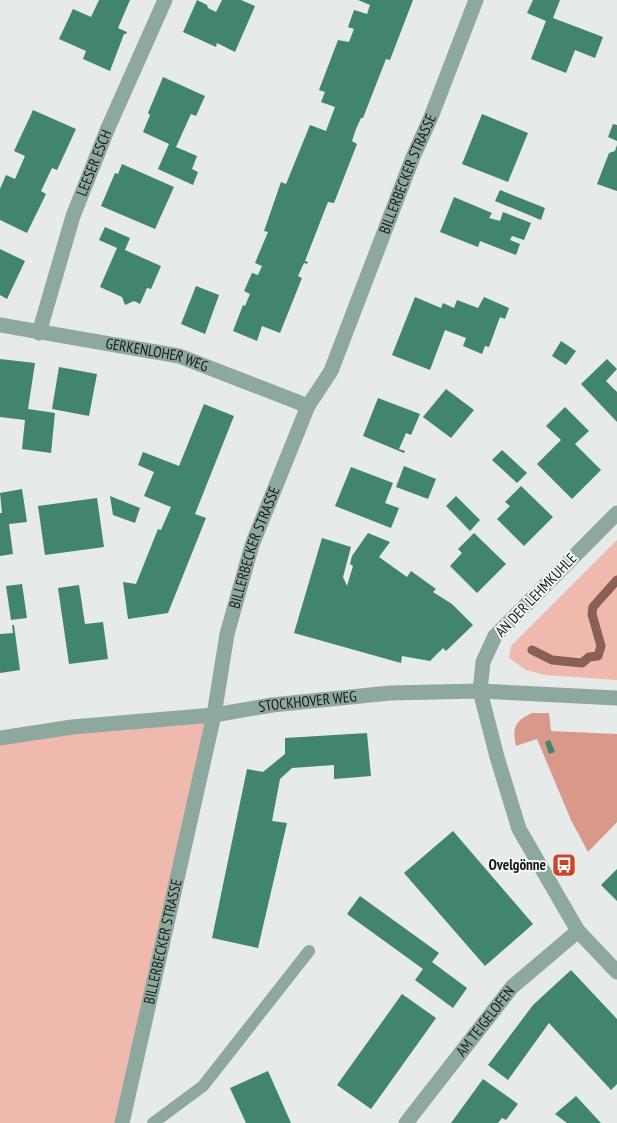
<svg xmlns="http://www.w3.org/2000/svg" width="617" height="1123" viewBox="0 0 617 1123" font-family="'PT Sans Narrow',sans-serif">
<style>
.green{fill:#f0b9ad}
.forest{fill:#d8998b}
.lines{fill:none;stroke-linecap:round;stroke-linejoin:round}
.stream{stroke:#895f56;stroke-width:9}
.building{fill:#41856d}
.service{stroke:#8da99d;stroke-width:12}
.minor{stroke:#8da99d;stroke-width:15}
.labels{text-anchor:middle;stroke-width:4;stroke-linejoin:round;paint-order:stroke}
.street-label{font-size:15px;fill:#181919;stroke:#f3f7f5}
.poi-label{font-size:15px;font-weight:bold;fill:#181919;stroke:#f3f7f5;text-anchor:end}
</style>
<rect width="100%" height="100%" fill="#e6eae8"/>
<g class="green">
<polygon points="617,540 617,680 545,675 526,670 509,658 511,646"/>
<polygon points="214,715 122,1123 0,1123 0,738"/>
</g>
<path class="forest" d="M532,713H549L551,731L617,734V822L588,852L571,820L537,739L516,746C512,727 515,721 532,713Z"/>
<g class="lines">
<polyline class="stream" points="532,650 552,660 582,663 589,657 598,656 601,646 592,614 593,607 617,580"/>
</g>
<g class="building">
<polygon points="99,0 130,0 118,28 127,32 126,34 124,34 110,71 83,59 86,51 59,39 73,9 91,17"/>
<polygon points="197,0 207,5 208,8 216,12 222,0 241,0 255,6 235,52 217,43 216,47 183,32"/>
<polygon points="358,0 413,0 390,60 386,59 363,118 361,118 356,129 352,141 357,144 334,203 328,202 305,261 308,262 307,264 304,263 298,276 302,278 280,333 262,326 257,341 233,331 243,305 245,306 250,294 244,291 252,273 258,275 262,266 255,263 268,232 264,231 281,182 286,184 310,125 326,131 335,107 321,102 325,92 319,90 338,40 349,42 354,29 348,27 354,10 367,14 370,5"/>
<polygon points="533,0 560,0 553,18 603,37 595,58 575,50 566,73 531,59 546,21 527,13"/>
<polygon points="163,77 205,96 196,116 191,114 176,147 197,156 192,169 198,172 193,185 158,169 169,144 143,132 150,115 148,113"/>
<polygon points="33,110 76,129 57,170 52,168 41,191 46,194 27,233 0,220 0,189 6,175 15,179 25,156 14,151"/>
<polygon points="482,114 528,133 508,182 462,164"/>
<polygon points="613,124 617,125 617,141 608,137"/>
<polygon points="617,145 617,191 597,184 609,153 615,151"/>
<polygon points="122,164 174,187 155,229 101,206 115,173 118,174"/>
<polygon points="500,190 545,208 541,220 495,201"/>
<polygon points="454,197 492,213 489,218 500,221 503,212 531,223 524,240 512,236 510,240 520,244 516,255 480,241 478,247 440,232"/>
<polygon points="105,227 130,238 125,250 161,266 151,289 147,288 140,304 134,301 125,305 122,297 100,287 117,248 99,240"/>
<polygon points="0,249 25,261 7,299 0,295"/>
<polygon points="196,286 219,295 205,334 181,324"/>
<polygon points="415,297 441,308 443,303 454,308 457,300 478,308 484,297 509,308 505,319 500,317 489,347 485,346 482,354 463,346 466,338 445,330 430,370 392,355"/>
<polygon points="561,341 576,351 566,365 552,356"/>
<polygon points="0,359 35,363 28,409 55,413 51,453 22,449 25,420 0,417"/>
<polygon points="607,359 617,369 606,381 617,392 617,422 581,384"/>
<polygon points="59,367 97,374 89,416 52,409"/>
<polygon points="446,389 474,410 451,438 423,417"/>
<polygon points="378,398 420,414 411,435 406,433 399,449 405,451 404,453 363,436"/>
<polygon points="204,404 234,416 195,514 206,518 168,613 128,619 123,582 136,584 158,529 161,530 171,507 144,496 154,472 138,465 143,452 179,466"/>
<polygon points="565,407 589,431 575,444 601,470 572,499 537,464 561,440 546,426"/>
<polygon points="502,450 527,473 517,483 492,460"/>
<polygon points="404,466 436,479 428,499 396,487"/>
<polygon points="351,467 393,483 385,503 399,508 391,528 335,506"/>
<polygon points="521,486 553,517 524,546 497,519 510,506 505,502"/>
<polygon points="22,489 27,522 9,524 13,554 0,556 0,513 2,513 0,493"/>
<polygon points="110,496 140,508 135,523 113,515"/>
<polygon points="456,496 480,520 470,531 446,506"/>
<polygon points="97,498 104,547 45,555 38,506"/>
<polygon points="368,533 390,542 379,557 407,577 411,571 436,589 433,592 452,604 473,625 446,651 443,648 430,661 402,656 401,663 294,633 322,538 351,547 343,577 347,586 353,566 350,564 352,556"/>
<polygon points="474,533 506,564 477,593 450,566 462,553 458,549"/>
<polygon points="22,584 27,618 11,620 6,586"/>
<polygon points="79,585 85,624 103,622 108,659 69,664 58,588"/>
<polygon points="12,625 14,625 20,670 0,673 0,634 13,633"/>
<polygon points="367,733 371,776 334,779 334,765 292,768 280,779 272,821 287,823 258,948 212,938 247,769 263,772 285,754 285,738"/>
<polygon points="550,740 555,752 549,754 545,742"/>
<polygon points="453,831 533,924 485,966 404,873"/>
<polygon points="617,869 617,901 601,885"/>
<polygon points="360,896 439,953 432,962 467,988 453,1008 415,980 423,969 347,914"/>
<polygon points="571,970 617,1019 617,1084 611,1090 549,1023 508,1080 488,1065 533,1005"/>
<polygon points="402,994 436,1018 371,1109 337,1085"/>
<polygon points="268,1071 291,1123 246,1123 230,1088"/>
<polygon points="483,1079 518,1104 506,1120 502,1118 498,1123 451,1123"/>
<polygon points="576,1096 601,1123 567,1123 555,1114"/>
</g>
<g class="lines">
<polyline class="service" points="153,1123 203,1086 309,951"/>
<g class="minor">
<path id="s1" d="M0,325L179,356L308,406"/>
<path id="s2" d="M39,333L73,216L108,128L165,0"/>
<polyline points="617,513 495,636 483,662 480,691 497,757 519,829 578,931 617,972"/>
<path id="s3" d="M0,738L72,727L214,715L272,705L390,693L480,691L617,698"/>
<path id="s4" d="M122,1123L214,715L227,634L252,545L308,406L331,371L413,157L431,117L476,0"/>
<path id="s5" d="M406,1123L512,987L578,931"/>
</g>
</g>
<defs>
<g id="bus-square" transform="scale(1.25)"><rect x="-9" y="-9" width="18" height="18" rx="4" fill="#ce4329" stroke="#f3f7f5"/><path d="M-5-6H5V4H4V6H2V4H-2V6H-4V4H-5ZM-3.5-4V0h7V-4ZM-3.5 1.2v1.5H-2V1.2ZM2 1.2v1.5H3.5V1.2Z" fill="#fff"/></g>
</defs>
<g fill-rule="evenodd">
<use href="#bus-square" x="564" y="865"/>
</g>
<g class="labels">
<g class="street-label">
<text dy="5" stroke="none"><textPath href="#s2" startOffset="179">LEESER ESCH</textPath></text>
<text dy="5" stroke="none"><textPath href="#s4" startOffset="996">BILLERBECKER STRASSE</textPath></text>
<text dy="5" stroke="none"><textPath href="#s1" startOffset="160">GERKENLOHER WEG</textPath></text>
<text dy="5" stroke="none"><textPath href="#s4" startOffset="591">BILLERBECKER STRASSE</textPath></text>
<text transform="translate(536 595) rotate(-46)" y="5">AN DER LEHMKUHLE</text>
<text dy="5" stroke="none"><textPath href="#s3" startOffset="310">STOCKHOVER WEG</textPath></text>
<text dy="5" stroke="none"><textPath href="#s4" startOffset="186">BILLERBECKER STRASSE</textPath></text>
<text dy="5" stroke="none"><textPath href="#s5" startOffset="129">AM TEIGELOFEN</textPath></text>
</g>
<g class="poi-label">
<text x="546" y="870">Ovelgönne</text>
</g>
</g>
</svg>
